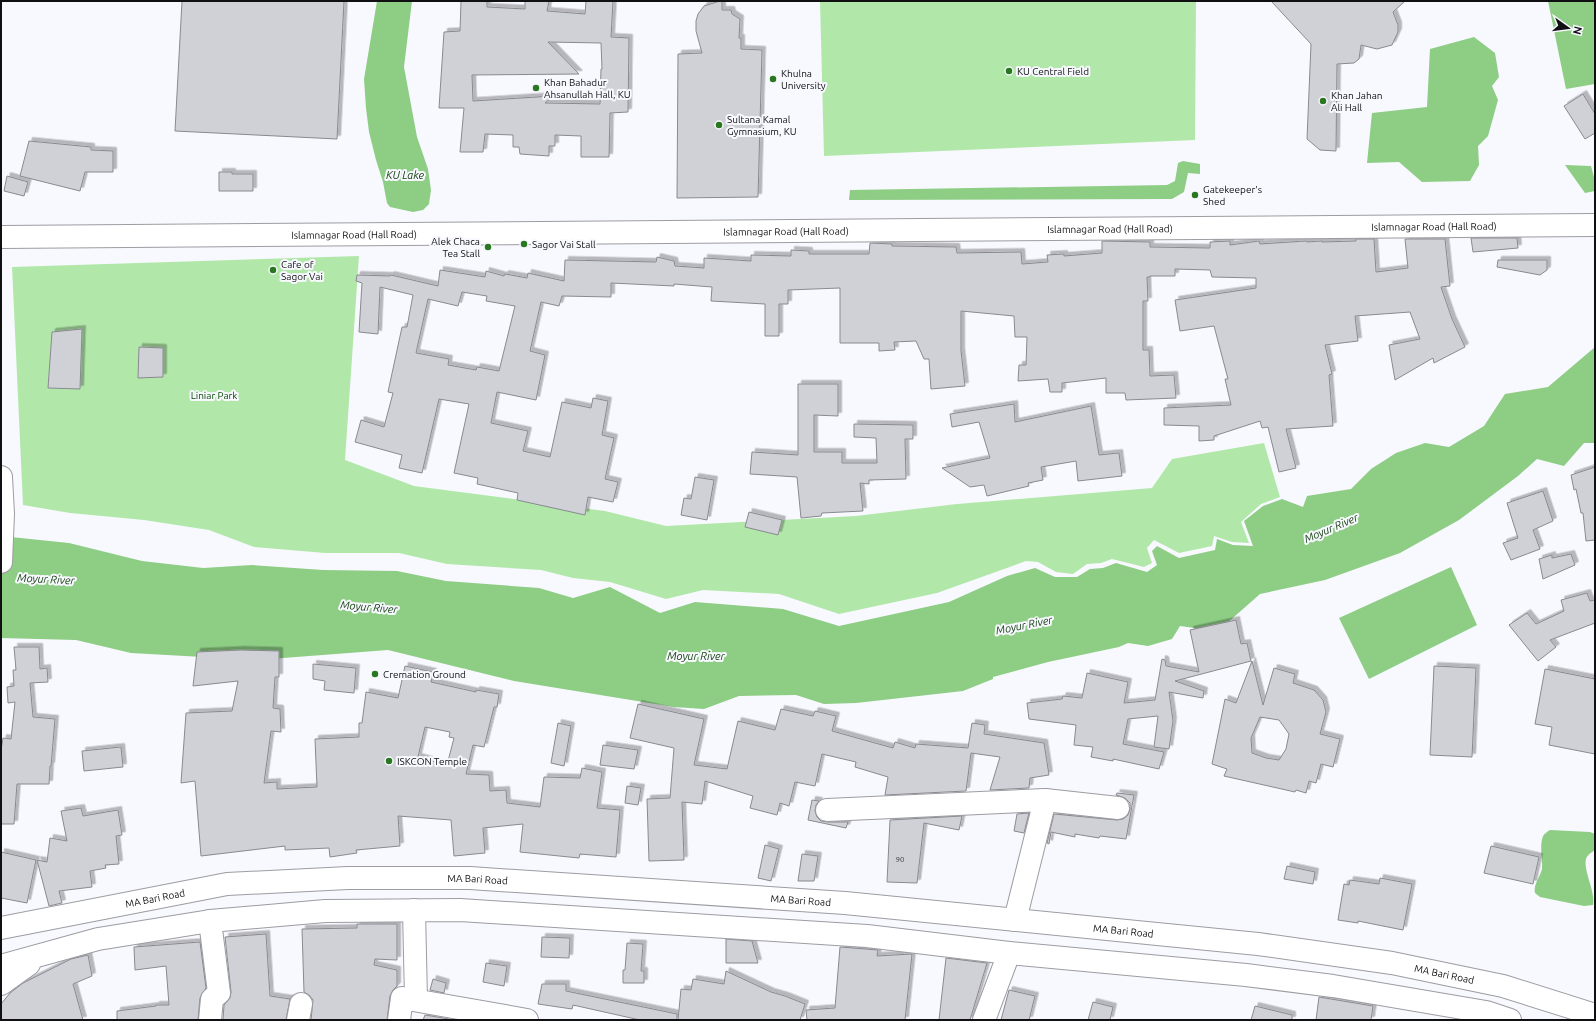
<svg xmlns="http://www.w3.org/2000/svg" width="1596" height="1021" viewBox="0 0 1596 1021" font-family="Ubuntu,sans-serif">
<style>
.green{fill:#b1e8a9}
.water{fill:#8dcd84}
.building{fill:#d0d0d7;stroke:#898990;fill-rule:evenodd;filter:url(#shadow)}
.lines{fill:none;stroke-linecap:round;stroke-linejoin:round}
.minor-casing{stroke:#9c9ca2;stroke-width:24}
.major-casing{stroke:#9c9ca2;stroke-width:24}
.highway-casing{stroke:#9c9ca2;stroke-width:24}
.minor{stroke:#fff;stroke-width:22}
.major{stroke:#fff;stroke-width:22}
.highway{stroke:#fff;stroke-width:22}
.poi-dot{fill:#29771f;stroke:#f8f8ff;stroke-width:1.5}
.labels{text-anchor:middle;stroke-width:4;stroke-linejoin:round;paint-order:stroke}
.number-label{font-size:8px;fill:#404043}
.poi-label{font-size:10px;fill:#101012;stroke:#f8f8ff;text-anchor:start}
.street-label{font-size:10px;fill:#101012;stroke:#f8f8ff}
.park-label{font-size:10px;fill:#044900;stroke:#f8f8ff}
.water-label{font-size:11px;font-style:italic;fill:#174212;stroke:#f8f8ff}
</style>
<defs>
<filter id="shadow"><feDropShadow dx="3.5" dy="-3.5" stdDeviation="0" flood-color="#0004"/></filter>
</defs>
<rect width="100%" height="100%" fill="#f8f8ff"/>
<g class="green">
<polygon points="820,1 1196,1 1195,140 824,156"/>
<polygon points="359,256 345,460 414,486 605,511 666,526 856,516 957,504 1152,488 1172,459 1264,443 1280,497 1261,504 1241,522 1249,543 1232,542 1214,536 1212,546 1179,553 1154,540 1147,548 1152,563 1144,567 1112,559 1101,563 1087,564 1073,574 1056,572 1038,562 1026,561 937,593 839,614 779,594 703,590 666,599 610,582 573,578 541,570 447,564 399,553 325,553 254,547 209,530 144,520 70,513 23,505 12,267"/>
</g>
<g class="water">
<polygon points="377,1 412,1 404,67 417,137 428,169 431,190 429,204 423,210 413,212 390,207 387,203 383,182 376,160 369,132 366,108 364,79"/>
<polygon points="1548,1 1595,1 1595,84 1566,89"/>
<polygon points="1474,37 1495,53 1499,77 1492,86 1498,100 1488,136 1478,146 1479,165 1470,181 1422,182 1399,162 1367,163 1372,113 1427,107 1430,49"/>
<polygon points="1183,161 1200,164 1200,174 1188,173 1184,192 1172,199 849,200 850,190 1167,185 1175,181 1178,163"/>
<polygon points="1565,165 1591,166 1595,181 1595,191 1585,193"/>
<polygon points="1595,347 1595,443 1584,443 1564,466 1537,459 1518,476 1459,520 1400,553 1325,580 1260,594 1226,624 1202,629 1180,626 1172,639 1148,646 1128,643 1119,647 1048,662 993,677 993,679 963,691 856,703 824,704 796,695 739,696 704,709 674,707 514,681 388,650 257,660 131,653 76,640 1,638 1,536 69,543 142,561 203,568 252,565 323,570 397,571 446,581 539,588 573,598 610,587 660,613 695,602 783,609 839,626 949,602 1007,576 1035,568 1055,577 1077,577 1090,569 1103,568 1116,563 1147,572 1157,565 1152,551 1157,546 1179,558 1215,550 1217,539 1233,545 1253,546 1244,521 1263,506 1282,499 1303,507 1307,496 1351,489 1371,469 1396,453 1425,443 1449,447 1484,426 1505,394 1548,387"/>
<polygon points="1451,567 1477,625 1369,679 1339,618"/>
<path d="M1550,830L1590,832L1595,834V850C1592,852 1587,855 1586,859C1583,870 1596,893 1593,905L1584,906L1540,897L1535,893C1533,885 1540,877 1542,869C1543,858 1539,847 1543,836C1545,833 1547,832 1550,830Z"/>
</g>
<g class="building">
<polygon points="182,1 344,1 337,139 175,131"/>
<path d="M461,1H487V7L525,9V1H549L547,11L585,14L586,1H613L611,37L629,38L628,112L610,113L609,157H581V136L555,135V146H549V156L520,154L519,147H513V135L485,134L483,152H460L464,108H439L444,32L460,31ZM548,42L601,43L602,69H601L600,104L545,103L553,96L473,101L472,75L579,74Z"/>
<polygon points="720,1 722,1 722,10 731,10 732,14 740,19 739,38 741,38 741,49 762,50 758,197 677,198 678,54 702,53 696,31 696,21 698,14 704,6"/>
<polygon points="1271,1 1405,1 1393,12 1398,25 1398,32 1392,45 1377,49 1361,45 1359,59 1354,63 1337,64 1336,151 1320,150 1307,139 1311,44"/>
<polygon points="1583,94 1595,114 1595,133 1585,139 1564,106"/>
<polygon points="29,141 91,147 91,150 113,151 113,172 85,172 80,191 20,176"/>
<polygon points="219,172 232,172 232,174 253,174 253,191 219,191"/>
<polygon points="7,176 28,182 24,196 4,191"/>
<polygon points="1471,238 1517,238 1518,248 1473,252"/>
<path d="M1356,239H1374L1376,272L1408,268L1405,239H1445L1450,286L1441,287L1452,319L1465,347L1434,363L1433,358L1395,380L1389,345L1420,339L1410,312L1355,316L1358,341L1325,345L1332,374L1329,375L1333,426L1286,429L1296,468L1279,472L1268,427L1262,428L1260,421L1214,436V440L1199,441V426L1164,425V408L1231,405L1225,379H1228L1214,326L1180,331L1175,300L1256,288V278L1212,277L1210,270L1175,269V276H1150V277H1147L1148,301H1143V350H1149L1150,376L1174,375L1176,398L1126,400L1125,393H1106V378L1062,383V392H1050L1048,379L1018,381L1019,365H1026L1027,337H1015L1014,316L961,311V351L965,386L931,389L929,359H924L916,341L894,342L895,350L879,351V343H840V288L788,290V304H779V336H765V304L711,301L712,287L674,284V286L611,283V297L562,296L559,306L541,302L530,351L545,355L536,400L497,392L491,423L528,431L523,451L550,457L562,402L591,408L593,398L608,401L602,435L614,438L605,479L618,482L613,502L588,497L585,515L517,500L518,493L477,484L478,478L454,473L469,404L439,399L422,473L399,468L402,455L355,442L361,420L384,427L393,393L388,392L402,327H407L413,295L380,287L378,334L359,332L362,283L356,281L357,275L390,276L391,275L438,286L440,270L485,277L486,271L504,276L505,274L527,278L528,273L564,281L565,260L656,262L657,257L674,261L675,266L704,268V258L751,261V255L791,256V250L809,251V254H869L870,243L892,244V246L956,247L957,253L1021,252L1022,264L1048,262L1047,255L1064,254V256L1102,253V241L1150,242V247L1210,248V242L1230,241V245L1259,241L1260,244L1306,241L1307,242L1322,241V242L1356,241ZM462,292L487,296L486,301L515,306L499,371L477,367L476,370L448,365L449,359L416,353L428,299L458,306Z"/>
<polygon points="1498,260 1547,260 1547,270 1540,275 1497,267"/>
<polygon points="82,329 80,389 48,388 52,332"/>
<polygon points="139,347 163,348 163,377 138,378"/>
<polygon points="798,384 838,384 838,416 814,415 814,452 842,452 842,463 877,463 876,438 854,437 854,424 913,425 913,439 905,439 906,479 869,480 869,484 860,483 863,511 822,513 821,516 801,518 797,477 750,474 752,452 798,455"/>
<polygon points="1014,404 1015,422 1091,406 1099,455 1119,453 1122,476 1078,481 1076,461 1041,467 1043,480 1028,483 1029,486 987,496 984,485 970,487 942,468 990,458 979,422 952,427 950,414"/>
<polygon points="1595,467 1595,540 1586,541 1583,513 1581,513 1576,489 1574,490 1571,475"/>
<polygon points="695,477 714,480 707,520 681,515 684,498 691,499"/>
<polygon points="1543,491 1553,521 1533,530 1540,549 1511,560 1503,543 1518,538 1507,503"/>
<polygon points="749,512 782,520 778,535 745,527"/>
<polygon points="1571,554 1575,565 1543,579 1539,559 1552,555 1552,558"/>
<polygon points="1587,593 1590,601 1595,600 1595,623 1550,640 1556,647 1538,661 1509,625 1527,613 1536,624 1564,611 1561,600"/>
<polygon points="1236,620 1241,644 1247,643 1251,661 1175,681 1204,691 1203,698 1169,692 1173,721 1169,749 1154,747 1158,716 1128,719 1123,744 1164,752 1159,769 1113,759 1113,761 1091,757 1093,747 1074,745 1076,725 1029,719 1027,703 1062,699 1063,696 1082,698 1087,673 1128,682 1124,703 1155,700 1162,659 1165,660 1166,666 1199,672 1190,630"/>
<polygon points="14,647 39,647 40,669 47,668 48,682 30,683 33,717 55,719 51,766 50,766 49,784 17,784 14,824 1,824 1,750 3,738 11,739 15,702 8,703 7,687 14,686 13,670 16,670"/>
<path d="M241,650L279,651V677H275L273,708L280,709L281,732L271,731L264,783L277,782V789L317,787L315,739L359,737V723H362L366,692L398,698L405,666L433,672L431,682L476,692V690L499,694L497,707H494L484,747L473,745L466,774L489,775L490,791L506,790L507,803L540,807L544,777L580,778L582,768L602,772L597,808L620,810L616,857L580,854L579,858L520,852L523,824L483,828L485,853L454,856L451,820L398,816L400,846L356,850L357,853L330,857L329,848L285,850V846L201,856L195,781L181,783L186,713L232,711L238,681L193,686L197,652ZM425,727L450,732L449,737L454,738L447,765L418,757Z"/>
<path d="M1252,661L1263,705L1274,668L1295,674L1293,683L1314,690L1323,700L1326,712L1320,734L1340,739L1333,767L1321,764L1316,783L1309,781L1306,793L1296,790L1295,792L1224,776L1227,769L1212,764L1225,699L1236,703ZM1260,717L1279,720L1289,734L1286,749L1279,760L1266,758L1252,753L1251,738Z"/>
<polygon points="313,664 356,668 354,693 324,690 325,681 313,679"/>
<polygon points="1434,666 1476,668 1472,757 1430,755"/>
<polygon points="1545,669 1595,679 1595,754 1549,745 1552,727 1535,724"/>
<polygon points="638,704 704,719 694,765 727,769 738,721 775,730 781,709 813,716 815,711 836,716 832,731 893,748 895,742 915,748 916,744 968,748 972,723 985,725 984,734 1044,743 1049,775 1030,778 1029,788 990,790 1000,757 971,753 966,791 885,795 888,777 855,767 856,762 822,754 815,786 795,782 789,806 780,803 777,815 750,808 753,796 705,781 702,804 682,802 684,860 649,861 647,799 670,798 674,748 630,738"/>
<polygon points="558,723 571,726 564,766 551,763"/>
<polygon points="603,745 638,750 634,769 600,765"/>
<polygon points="121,747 123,767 84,771 82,751"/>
<polygon points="627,786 641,788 638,805 625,803"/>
<polygon points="1117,793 1134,795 1126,839 1100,836 1099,838 1075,834 1075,837 1051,832 1049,844 1047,843 1054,814 1117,820 1123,819 1128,815 1130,809 1130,803 1125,798 1116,795"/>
<polygon points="812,800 819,801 816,805 815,811 817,817 821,821 828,822 848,822 846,828 808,820"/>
<polygon points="81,808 83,816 118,810 122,835 116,836 119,864 105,865 106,868 90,871 92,887 59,891 62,903 49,906 37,860 47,862 50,838 67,841 61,811"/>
<polygon points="1029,813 1024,833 1014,831 1017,814"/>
<polygon points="962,816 959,830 924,823 917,883 887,882 890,820"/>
<polygon points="765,845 779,849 771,881 758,878"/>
<polygon points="1491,846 1539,857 1533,884 1484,873"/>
<polygon points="1,852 36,860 27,903 1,898"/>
<polygon points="802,854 818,856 814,881 798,881"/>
<polygon points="1287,866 1315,872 1313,884 1284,879"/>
<polygon points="1380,878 1412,884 1403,930 1358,921 1358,923 1338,920 1344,884 1349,885 1350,880 1379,884"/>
<polygon points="357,924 397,924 397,960 375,959 374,965 397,970 397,986 393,990 390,996 387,1020 311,1020 313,1000 309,995 304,992 302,929 357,928"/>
<polygon points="266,934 270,996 290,999 286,1020 223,1020 224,1005 230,998 231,992 225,937"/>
<polygon points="542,937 570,938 569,958 541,957"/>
<polygon points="726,939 752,941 758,963 726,963"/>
<polygon points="200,942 206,988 200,998 198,1020 117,1020 117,1011 156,1006 156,1005 169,1005 166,966 135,970 134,947"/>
<polygon points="627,943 643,944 641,971 644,971 644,983 623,983 623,970 625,970"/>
<polygon points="840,947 878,950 877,956 912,954 905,1020 807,1020 806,1010 835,1008"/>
<polygon points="88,955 92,976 73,984 83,1020 1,1020 1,1004 10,993 23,983 71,959"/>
<polygon points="946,958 987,963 970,1020 939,1020"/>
<polygon points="486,963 507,966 504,986 483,982"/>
<polygon points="726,971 771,992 785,996 805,1004 800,1020 678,1020 681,989 691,990 693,979 724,984"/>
<polygon points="433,979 446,983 444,993 430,990"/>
<polygon points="542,984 566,984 566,991 677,1014 677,1020 640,1020 573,1005 572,1009 538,1004"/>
<polygon points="1009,990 1035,996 1029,1020 1001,1020"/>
<polygon points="1319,997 1373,1006 1371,1020 1316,1020"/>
<polygon points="1093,1002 1113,1007 1110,1020 1088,1020"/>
<polygon points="1255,1006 1292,1015 1292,1020 1251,1020"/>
<polygon points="425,1015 455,1020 423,1020"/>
</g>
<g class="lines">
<g class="minor-casing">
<g id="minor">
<path id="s1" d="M1,237L1595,225"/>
<polyline points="827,810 1045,800 1118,808"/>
<polyline points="414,910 416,1000"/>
<polyline points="1015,920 1045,800"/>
<polyline points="210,1020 212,999 219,993 210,921"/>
<polyline points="298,1020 301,1004"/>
<polyline points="399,1020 402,998 527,1020"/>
<polyline points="984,1020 1009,953"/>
</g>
</g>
<g class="major-casing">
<g id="major">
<path id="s2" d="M1,928L227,884L348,878H470L845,903L1258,944L1392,963L1503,986L1595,1015"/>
<polyline points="1,966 98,939 210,921 325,911 460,910 867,936 1009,953 1246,975 1333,986 1486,1012 1510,1020"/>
<polyline points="1,984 29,964"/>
</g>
</g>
<g class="highway-casing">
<polyline id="highway" points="1,477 3,514 1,562"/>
</g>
<use href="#minor" class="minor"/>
<use href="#major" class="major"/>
<use href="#highway" class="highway"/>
</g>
<g class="poi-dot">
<circle cx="1009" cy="71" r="4"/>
<circle cx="773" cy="79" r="4"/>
<circle cx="536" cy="88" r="4"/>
<circle cx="1323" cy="101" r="4"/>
<circle cx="719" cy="125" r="4"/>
<circle cx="1195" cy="195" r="4"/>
<circle cx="524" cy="244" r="4"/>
<circle cx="488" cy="247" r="4"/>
<circle cx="273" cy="270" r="4"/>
<circle cx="375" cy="674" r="4"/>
<circle cx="389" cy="761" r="4"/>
</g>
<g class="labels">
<g class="number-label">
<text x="900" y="862">90</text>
</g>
<g class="poi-label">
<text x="1017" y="75">KU Central Field</text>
<text x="781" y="77">Khulna<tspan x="781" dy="12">University</tspan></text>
<text x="544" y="86">Khan Bahadur<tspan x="544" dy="12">Ahsanullah Hall, KU</tspan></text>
<text x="1331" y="99">Khan Jahan<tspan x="1331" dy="12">Ali Hall</tspan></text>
<text x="727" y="123">Sultana Kamal<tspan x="727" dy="12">Gymnasium, KU</tspan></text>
<text x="1203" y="193">Gatekeeper's<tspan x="1203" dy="12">Shed</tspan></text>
<text x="480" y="245" text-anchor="end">Alek Chaca<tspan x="480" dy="12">Tea Stall</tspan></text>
<text x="532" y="248">Sagor Vai Stall</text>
<text x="281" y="268">Cafe of<tspan x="281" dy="12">Sagor Vai</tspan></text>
<text x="383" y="678">Cremation Ground</text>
<text x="397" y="765">ISKCON Temple</text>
</g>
<g class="street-label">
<text dy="4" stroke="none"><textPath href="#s1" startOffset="1433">Islamnagar Road (Hall Road)</textPath></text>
<text dy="4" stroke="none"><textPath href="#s1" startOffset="1109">Islamnagar Road (Hall Road)</textPath></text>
<text dy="4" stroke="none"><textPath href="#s1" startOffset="785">Islamnagar Road (Hall Road)</textPath></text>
<text dy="4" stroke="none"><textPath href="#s1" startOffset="353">Islamnagar Road (Hall Road)</textPath></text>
<text dy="4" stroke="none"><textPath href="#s2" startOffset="481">MA Bari Road</textPath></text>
<text dy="4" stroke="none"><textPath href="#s2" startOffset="157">MA Bari Road</textPath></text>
<text dy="4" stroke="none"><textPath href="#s2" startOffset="805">MA Bari Road</textPath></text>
<text dy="4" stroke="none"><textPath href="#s2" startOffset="1129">MA Bari Road</textPath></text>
<text dy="4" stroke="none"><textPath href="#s2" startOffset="1453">MA Bari Road</textPath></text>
</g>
<g class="park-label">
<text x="214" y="399">Liniar Park</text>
</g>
<g class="water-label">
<text x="405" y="179">KU Lake</text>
<text transform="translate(1331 528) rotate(-23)" y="4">Moyur River</text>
<text transform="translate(46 579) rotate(3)" y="4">Moyur River</text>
<text transform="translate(369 607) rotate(5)" y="4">Moyur River</text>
<text transform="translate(1024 625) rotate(-11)" y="4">Moyur River</text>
<text x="696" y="660">Moyur River</text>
</g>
</g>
<rect width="1596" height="1021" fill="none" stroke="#101012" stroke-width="4"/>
<g transform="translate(1568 28) rotate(104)" stroke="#f8f8ff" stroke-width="3" paint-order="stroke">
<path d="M0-3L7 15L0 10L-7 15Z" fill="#101012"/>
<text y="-6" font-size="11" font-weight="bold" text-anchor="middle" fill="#101012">N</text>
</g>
</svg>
